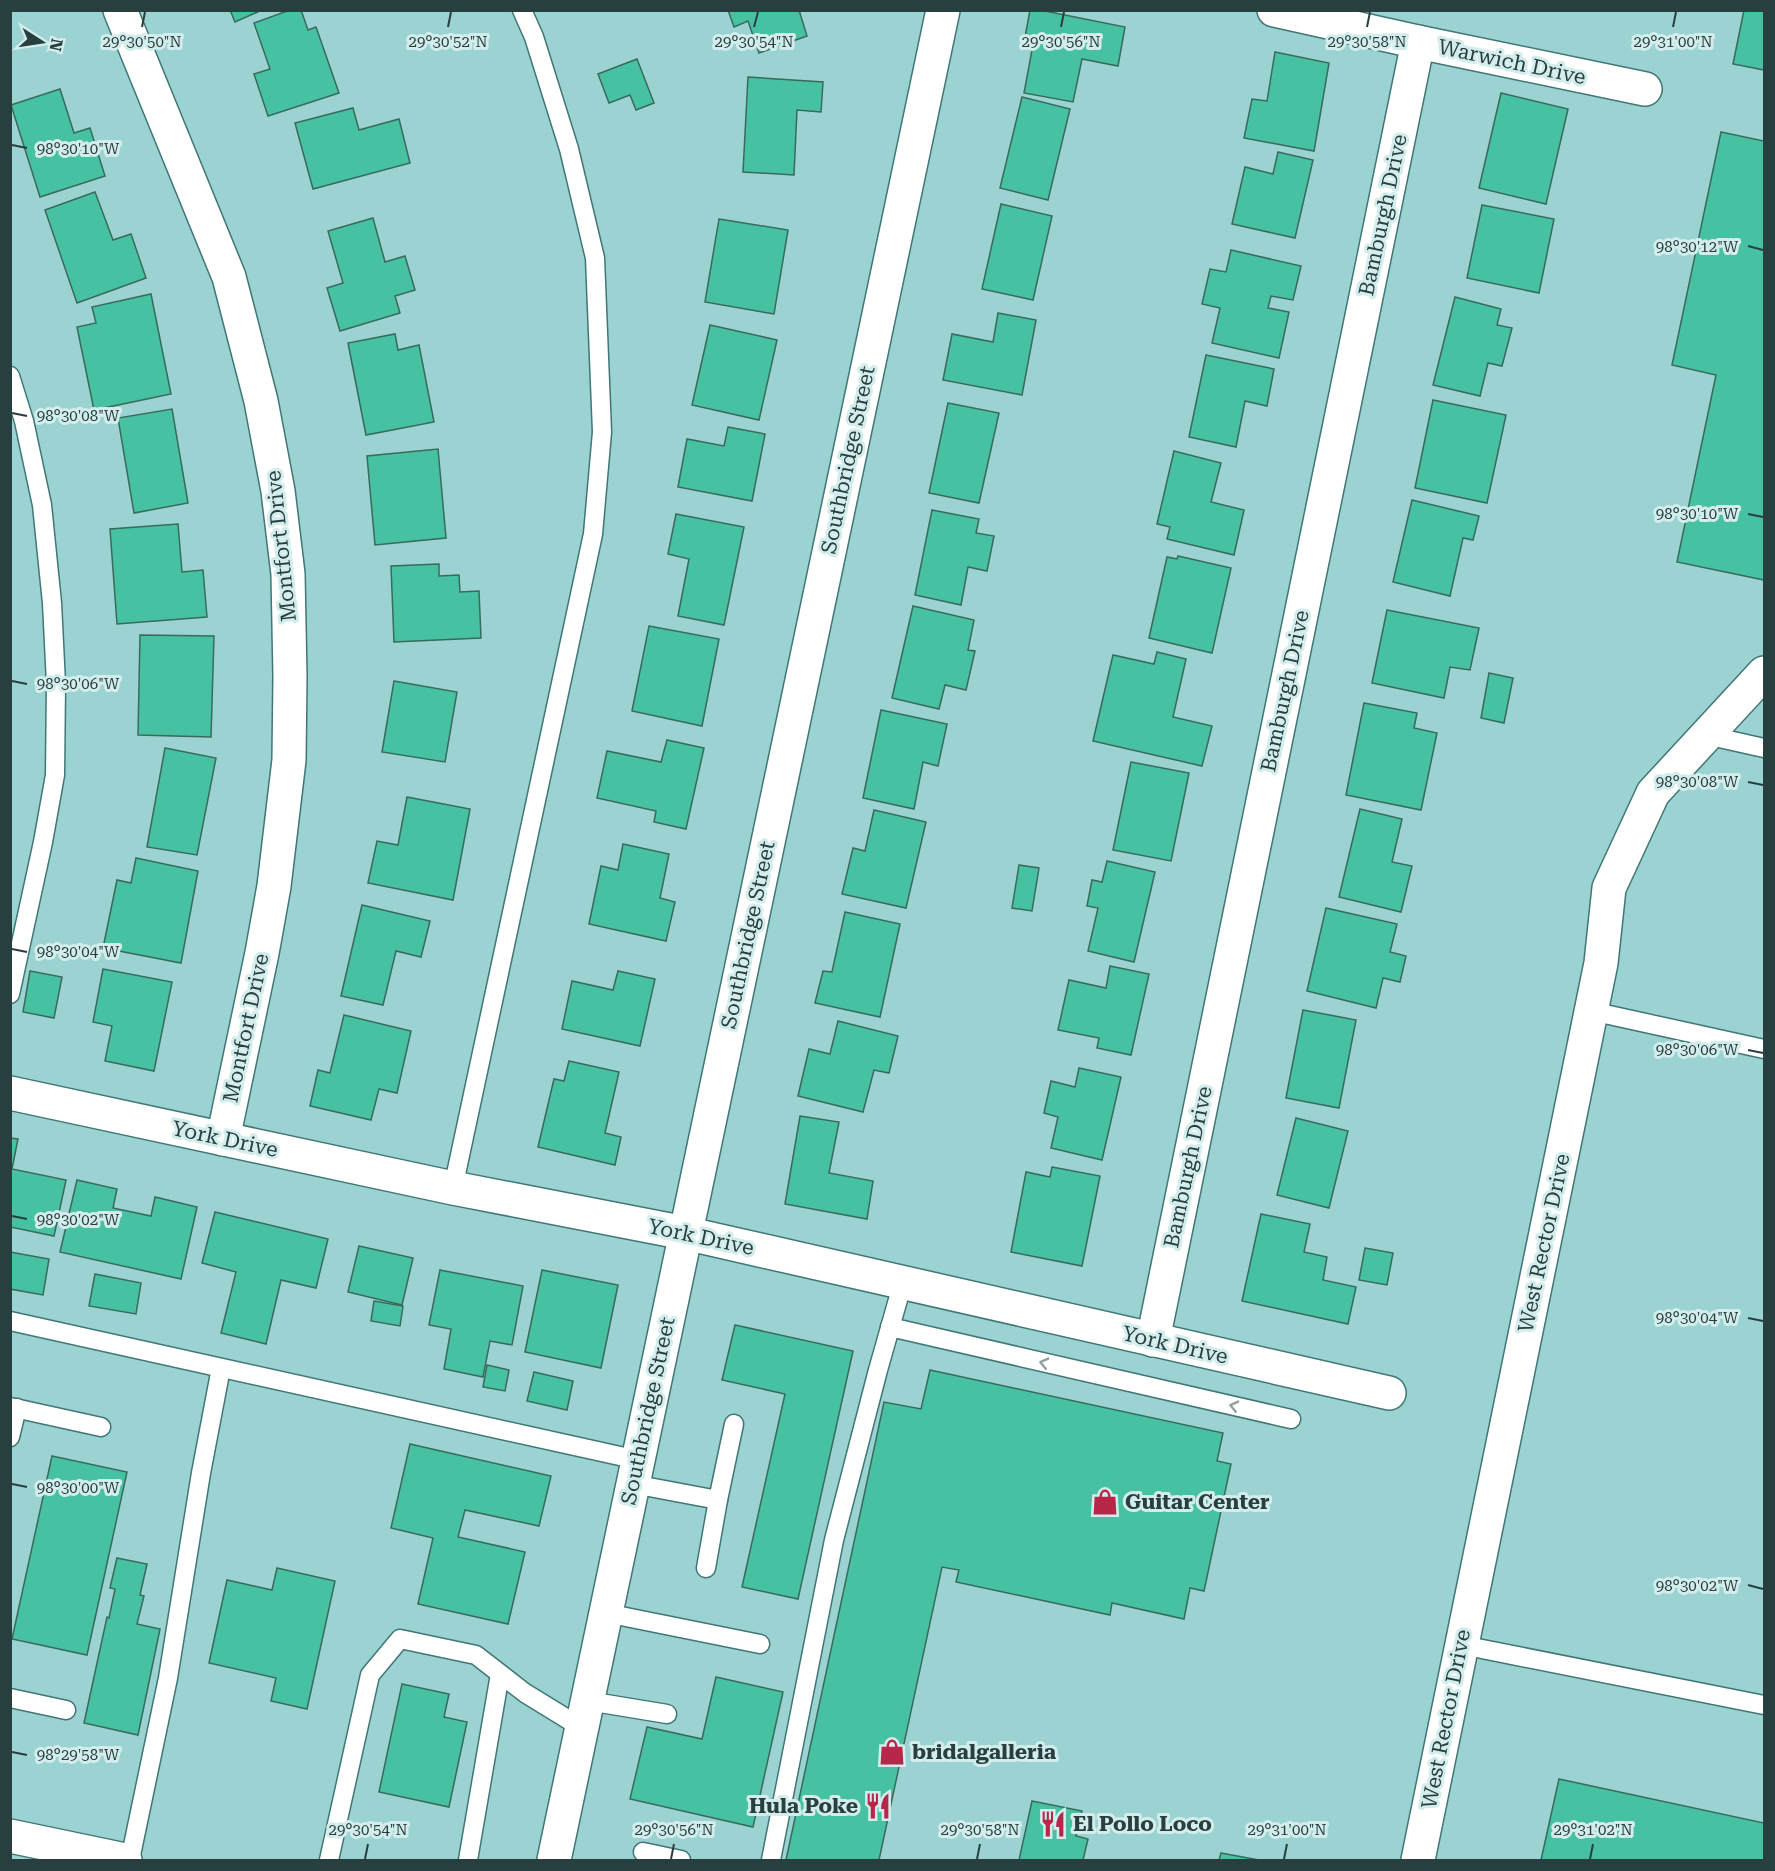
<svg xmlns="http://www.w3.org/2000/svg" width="1775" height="1871" viewBox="0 0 1775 1871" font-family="'Roboto Serif',serif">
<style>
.building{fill:#46c2a2;stroke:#396a5c;stroke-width:1.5}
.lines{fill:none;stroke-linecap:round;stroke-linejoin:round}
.lane-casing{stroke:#407776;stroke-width:21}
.street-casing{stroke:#407776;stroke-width:36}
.secondary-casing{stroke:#407776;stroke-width:36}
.primary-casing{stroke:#407776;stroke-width:36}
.lane{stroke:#fff;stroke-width:18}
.street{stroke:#fff;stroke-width:33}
.secondary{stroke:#fff;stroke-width:33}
.primary{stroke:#fff;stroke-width:33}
.oneway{stroke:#949f9f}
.ticks{fill:none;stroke:#283f3f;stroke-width:2}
.labels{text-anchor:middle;stroke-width:6;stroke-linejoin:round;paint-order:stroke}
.street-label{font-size:21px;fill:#283f3f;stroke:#d2edec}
.poi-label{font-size:21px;font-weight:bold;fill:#283f3f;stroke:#d2edec;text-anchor:start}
.ticks-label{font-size:15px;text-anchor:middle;fill:#283f3f;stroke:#d2edec;stroke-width:6;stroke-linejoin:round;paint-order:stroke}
</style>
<rect width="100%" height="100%" fill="#9ad3d1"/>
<g class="building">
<polygon points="230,10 262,10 235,22"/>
<polygon points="290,10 301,10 308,30 316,27 339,93 268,116 254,74 270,69 254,23"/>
<polygon points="728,10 799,10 807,36 759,53 748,21 734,27"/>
<polygon points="1030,10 1040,10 1125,27 1118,66 1082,59 1073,102 1024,93 1032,50 1023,48"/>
<polygon points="1744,10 1764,10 1764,70 1733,64"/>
<polygon points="1275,52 1329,63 1314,151 1244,138 1252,99 1267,101"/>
<polygon points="637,59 654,103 636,110 630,95 609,103 598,74"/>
<polygon points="748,77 823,82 821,112 797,110 794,175 743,172"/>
<polygon points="60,89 74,133 90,128 105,176 40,197 11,105"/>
<polygon points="1501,93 1568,109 1546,204 1479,188"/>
<polygon points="1022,97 1070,109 1048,200 1000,188"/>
<polygon points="353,108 359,130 399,119 410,163 313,189 295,123"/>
<polygon points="1721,132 1764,141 1764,580 1677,562 1716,375 1672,365"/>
<polygon points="1278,152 1313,160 1295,238 1232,224 1245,167 1273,174"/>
<polygon points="95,192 113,240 131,234 146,278 77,303 45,210"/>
<polygon points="1001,204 1052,216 1033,300 982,289"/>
<polygon points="1482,205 1554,219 1539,293 1467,278"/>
<polygon points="373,218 385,262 405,256 415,290 395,296 400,313 340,331 327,288 343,283 328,231"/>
<polygon points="719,219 788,230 774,314 705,302"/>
<polygon points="1231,250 1301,266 1293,300 1271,296 1268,308 1289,312 1279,358 1212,343 1220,308 1202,304 1210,269 1226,272"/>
<polygon points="151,294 171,394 94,410 77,327 96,323 92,307"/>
<polygon points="1455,297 1501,309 1497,325 1512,328 1502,366 1488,363 1480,396 1433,385"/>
<polygon points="998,313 1036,320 1022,395 943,380 952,334 993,342"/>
<polygon points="710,325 777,340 759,420 692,405"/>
<polygon points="395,334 398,350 419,345 434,422 366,435 348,343"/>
<polygon points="1206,355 1274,369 1267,406 1245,401 1236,447 1189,437"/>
<polygon points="1433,400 1506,415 1487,503 1415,488"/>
<polygon points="948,403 999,413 979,503 929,493"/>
<polygon points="172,409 188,503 134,513 118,418"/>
<polygon points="728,427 765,434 752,501 678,487 687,439 724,446"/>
<polygon points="438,449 446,538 375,545 367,456"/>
<polygon points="1174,451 1221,463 1211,502 1244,510 1234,555 1167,539 1170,527 1157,524"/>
<polygon points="1412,500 1479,516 1473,540 1463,538 1450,596 1393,582"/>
<polygon points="932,510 979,519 976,533 994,536 987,571 968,567 961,605 915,595"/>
<polygon points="676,514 744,527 724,625 678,616 689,559 668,554"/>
<polygon points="178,524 182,572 203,570 207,617 117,624 110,529"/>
<polygon points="1178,556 1231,568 1212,653 1149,638 1167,557 1177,559"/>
<polygon points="439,564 439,576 459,575 460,592 479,591 481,638 394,642 391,566"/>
<polygon points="913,606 974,620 968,650 975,651 966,690 945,685 939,709 892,698"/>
<polygon points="1387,610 1479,628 1470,670 1450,667 1444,698 1372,683"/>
<polygon points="649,626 719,639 702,726 632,711"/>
<polygon points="140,635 214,636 211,737 138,735"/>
<polygon points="1157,652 1186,659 1173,717 1212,726 1202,766 1093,741 1113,655 1154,664"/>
<polygon points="1489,673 1513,678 1504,723 1481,718"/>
<polygon points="394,681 457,692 445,762 382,752"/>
<polygon points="1364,703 1417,713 1414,728 1437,733 1421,810 1346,795"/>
<polygon points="881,710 947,724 938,766 923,762 914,809 863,798"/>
<polygon points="667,740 704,748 686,829 654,822 656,811 597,798 607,751 661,762"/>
<polygon points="165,748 216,758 197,855 147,847"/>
<polygon points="1131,762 1189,773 1171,861 1113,850"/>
<polygon points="407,797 470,809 453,900 368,883 377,841 398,845"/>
<polygon points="1360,809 1402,819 1392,862 1412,866 1401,912 1339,897"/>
<polygon points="874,810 926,822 906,908 842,894 853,848 865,851"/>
<polygon points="623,844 669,854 660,898 675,902 666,941 589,924 601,866 618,870"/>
<polygon points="136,858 198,871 181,963 103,948 117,880 131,883"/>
<polygon points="1107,861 1155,872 1134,962 1088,951 1098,908 1087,906 1092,880 1102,882"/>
<polygon points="1019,865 1039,868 1032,911 1012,908"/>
<polygon points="362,905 430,921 421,957 396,951 383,1005 341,996"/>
<polygon points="1326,908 1397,924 1390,952 1406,956 1400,982 1383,978 1376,1008 1307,991"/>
<polygon points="845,912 900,924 880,1017 815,1003 823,971 832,972"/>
<polygon points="1110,966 1149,974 1131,1055 1097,1048 1099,1038 1058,1030 1069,980 1106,988"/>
<polygon points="103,969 172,982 154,1071 105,1061 112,1026 93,1022"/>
<polygon points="30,971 62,977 54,1018 23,1012"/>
<polygon points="618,971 655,979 640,1046 562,1029 572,981 613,990"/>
<polygon points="1303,1010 1356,1020 1339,1108 1286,1098"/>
<polygon points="344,1015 411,1031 397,1093 379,1089 371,1120 310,1106 318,1070 330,1073"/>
<polygon points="838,1021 898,1036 889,1073 874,1070 863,1112 798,1096 809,1049 830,1054"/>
<polygon points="569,1061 619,1072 605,1133 621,1137 615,1165 538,1147 554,1079 564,1081"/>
<polygon points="1079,1068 1121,1077 1102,1160 1051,1148 1058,1117 1044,1113 1051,1081 1075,1087"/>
<polygon points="800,1116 839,1122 829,1173 873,1181 867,1219 785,1204"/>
<polygon points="1296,1118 1348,1131 1329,1208 1277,1195"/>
<polygon points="10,1138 18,1139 12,1169 66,1180 54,1236 10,1227"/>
<polygon points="1052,1167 1100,1176 1082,1266 1011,1252 1026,1172 1050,1177"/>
<polygon points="77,1180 117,1189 113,1208 151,1216 155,1197 197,1207 181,1279 60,1252"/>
<polygon points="215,1212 328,1239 316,1288 281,1280 266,1344 221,1333 236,1272 202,1263"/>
<polygon points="1261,1214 1310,1224 1304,1252 1327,1257 1323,1280 1356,1287 1348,1324 1242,1301"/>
<polygon points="359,1246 413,1258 402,1305 348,1292"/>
<polygon points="1365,1248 1393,1253 1387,1285 1359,1280"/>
<polygon points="10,1252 49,1259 43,1295 10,1289"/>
<polygon points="440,1270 523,1286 512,1345 490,1341 483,1377 444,1369 451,1329 429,1325"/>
<polygon points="542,1270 618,1285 601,1368 525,1352"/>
<polygon points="95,1274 141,1283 136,1314 89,1306"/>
<polygon points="374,1301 403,1306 400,1326 371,1321"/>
<polygon points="735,1325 853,1351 798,1599 742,1587 785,1394 722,1380"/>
<polygon points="487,1365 509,1370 505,1391 483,1387"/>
<polygon points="930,1370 1223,1433 1217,1461 1231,1464 1204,1591 1190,1588 1184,1619 1112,1603 1110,1615 956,1582 959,1570 942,1567 879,1860 786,1860 884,1402 921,1409"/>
<polygon points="534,1372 573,1381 567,1410 527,1401"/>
<polygon points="410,1444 551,1476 539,1526 465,1510 458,1537 525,1552 508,1624 418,1604 433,1538 391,1528"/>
<polygon points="52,1456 127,1472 87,1655 12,1639"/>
<polygon points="117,1558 147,1564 140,1595 144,1596 137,1624 160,1629 138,1735 84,1723 107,1617 109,1618 115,1589 110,1588"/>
<polygon points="277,1568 335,1581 307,1709 271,1701 276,1678 209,1663 227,1580 272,1590"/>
<polygon points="716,1677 783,1692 753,1827 630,1799 647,1727 702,1739"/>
<polygon points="402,1684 449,1694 444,1717 467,1722 449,1807 379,1792"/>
<polygon points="1559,1779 1764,1823 1764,1860 1541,1860"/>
<polygon points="1032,1801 1082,1811 1076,1836 1088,1839 1083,1860 1019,1860"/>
<polygon points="1221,1853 1259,1860 1219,1860"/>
</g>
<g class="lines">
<g class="lane-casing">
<g id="lane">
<polyline points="10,376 24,421 42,505 52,603 56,684 55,775 43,842 10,994"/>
<polyline points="1706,735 1764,748"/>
<polyline points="1591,1011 1764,1049"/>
<polyline points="453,1188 593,534 602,432 595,258 569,149 534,37 522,10"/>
<polyline points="10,1321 638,1460"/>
<polyline points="890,1327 1291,1419"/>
<polyline points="10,1407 101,1427"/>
<polyline points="10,1437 17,1408"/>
<polyline points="633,1484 718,1500 734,1424"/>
<polyline points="706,1568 718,1500"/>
<polyline points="606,1613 760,1644"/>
<polyline points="1462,1645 1764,1705"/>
<polyline points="10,1698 66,1710"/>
<polyline points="588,1701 667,1714"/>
<polyline points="643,1852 681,1860"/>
<polyline points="130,1860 168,1678 201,1473 221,1368"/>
<polyline points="329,1860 370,1675 400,1639 476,1655 525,1693 582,1728"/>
<polyline points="468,1860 500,1674"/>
<polyline points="771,1860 834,1540 878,1370 903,1282"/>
</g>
</g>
<g class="street-casing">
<g id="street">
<polyline points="120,10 229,277 261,401 278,491 288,574 290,677 289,760 274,886 262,953 223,1139"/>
<polyline points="1274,10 1418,42 1645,89"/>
<polyline points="10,1093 453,1188 685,1233 1389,1393"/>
<polyline points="1153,1340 1418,42"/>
<polyline points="554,1860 943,10"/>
</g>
</g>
<g class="secondary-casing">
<polyline id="secondary" points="1418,1860 1601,963 1609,888 1653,793 1764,673"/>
</g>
<g class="primary-casing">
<polyline id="primary" points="10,1836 125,1860"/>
</g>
<use href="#lane" class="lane"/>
<use href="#street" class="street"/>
<use href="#secondary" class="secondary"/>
<use href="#primary" class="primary"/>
</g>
<defs><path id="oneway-chevron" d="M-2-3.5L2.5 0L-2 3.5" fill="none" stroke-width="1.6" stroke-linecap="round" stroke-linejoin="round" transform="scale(1.5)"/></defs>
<g class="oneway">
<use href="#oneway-chevron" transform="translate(1044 1363) rotate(-167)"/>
<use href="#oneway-chevron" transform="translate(1234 1406) rotate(-167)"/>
</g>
<path class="ticks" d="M142,27L145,12M448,27L451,12M754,27L758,12M1061,27L1064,12M1367,27L1370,12M1673,27L1676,12M12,145L27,148M1748,246L1763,250M12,413L27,416M1748,514L1763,517M12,681L27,684M1748,782L1763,785M12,949L27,952M1748,1050L1763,1053M12,1216L27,1219M1748,1318L1763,1321M12,1484L27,1487M1748,1585L1763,1589M12,1752L27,1755M365,1859L368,1844M671,1859L674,1844M977,1859L980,1844M1284,1859L1287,1844M1590,1859L1593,1844"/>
<defs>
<g id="shop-bare" transform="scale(2.07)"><path d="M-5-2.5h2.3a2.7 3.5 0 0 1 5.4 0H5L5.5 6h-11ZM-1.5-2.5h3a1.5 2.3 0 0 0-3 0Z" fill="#b8274a" stroke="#d2edec" stroke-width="2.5" paint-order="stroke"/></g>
<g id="restaurant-bare" transform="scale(2.07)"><path d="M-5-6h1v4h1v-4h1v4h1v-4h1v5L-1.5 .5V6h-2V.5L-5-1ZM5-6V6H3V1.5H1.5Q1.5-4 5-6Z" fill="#b8274a" stroke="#d2edec" stroke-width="2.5" paint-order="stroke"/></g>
</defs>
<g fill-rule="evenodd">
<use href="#shop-bare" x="1105" y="1502"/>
<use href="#shop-bare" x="892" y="1752"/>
<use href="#restaurant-bare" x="878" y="1806"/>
<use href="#restaurant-bare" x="1053" y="1824"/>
</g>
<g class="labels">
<g class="street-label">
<text transform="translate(1512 62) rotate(12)" y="7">Warwich Drive</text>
<text transform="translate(1383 215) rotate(-78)" y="7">Bamburgh Drive</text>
<text transform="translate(848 460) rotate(-78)" y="7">Southbridge Street</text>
<text transform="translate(281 546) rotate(-96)" y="7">Montfort Drive</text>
<text transform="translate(1285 691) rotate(-78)" y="7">Bamburgh Drive</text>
<text transform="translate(748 935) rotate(-78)" y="7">Southbridge Street</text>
<text transform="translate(246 1028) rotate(-78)" y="7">Montfort Drive</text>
<text transform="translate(225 1139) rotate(12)" y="7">York Drive</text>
<text transform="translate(1188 1167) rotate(-78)" y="7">Bamburgh Drive</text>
<text transform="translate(701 1237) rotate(12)" y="7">York Drive</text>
<text transform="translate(1544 1243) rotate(-78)" y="7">West Rector Drive</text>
<text transform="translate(1175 1345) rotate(13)" y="7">York Drive</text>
<text transform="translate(648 1411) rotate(-78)" y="7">Southbridge Street</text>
<text transform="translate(1446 1719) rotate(-79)" y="7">West Rector Drive</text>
</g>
<g class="poi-label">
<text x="1125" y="1509">Guitar Center</text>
<text x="912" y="1759">bridalgalleria</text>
<text x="858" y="1813" text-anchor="end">Hula Poke</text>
<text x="1073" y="1831">El Pollo Loco</text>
</g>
</g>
<g class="ticks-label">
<text x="142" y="47">29°30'50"N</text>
<text x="448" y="47">29°30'52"N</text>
<text x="754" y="47">29°30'54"N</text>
<text x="1061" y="47">29°30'56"N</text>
<text x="1367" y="47">29°30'58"N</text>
<text x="1673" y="47">29°31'00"N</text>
<text x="78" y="154">98°30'10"W</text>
<text x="1697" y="252">98°30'12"W</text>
<text x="78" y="421">98°30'08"W</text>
<text x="1697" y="519">98°30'10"W</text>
<text x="78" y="689">98°30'06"W</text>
<text x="1697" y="787">98°30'08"W</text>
<text x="78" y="957">98°30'04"W</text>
<text x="1697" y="1055">98°30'06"W</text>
<text x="78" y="1225">98°30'02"W</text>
<text x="1697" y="1323">98°30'04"W</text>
<text x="78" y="1493">98°30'00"W</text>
<text x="1697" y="1591">98°30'02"W</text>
<text x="78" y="1760">98°29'58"W</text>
<text x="368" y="1835">29°30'54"N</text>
<text x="674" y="1835">29°30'56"N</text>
<text x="980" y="1835">29°30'58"N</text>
<text x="1287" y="1835">29°31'00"N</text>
<text x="1593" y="1835">29°31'02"N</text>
</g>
<rect width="1775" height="1871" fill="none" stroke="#283f3f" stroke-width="24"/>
<g transform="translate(42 42) rotate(102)" stroke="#d2edec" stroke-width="4.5" paint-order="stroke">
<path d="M0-4.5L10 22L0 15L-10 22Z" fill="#283f3f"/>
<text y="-9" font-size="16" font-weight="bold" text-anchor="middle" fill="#283f3f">N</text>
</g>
</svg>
